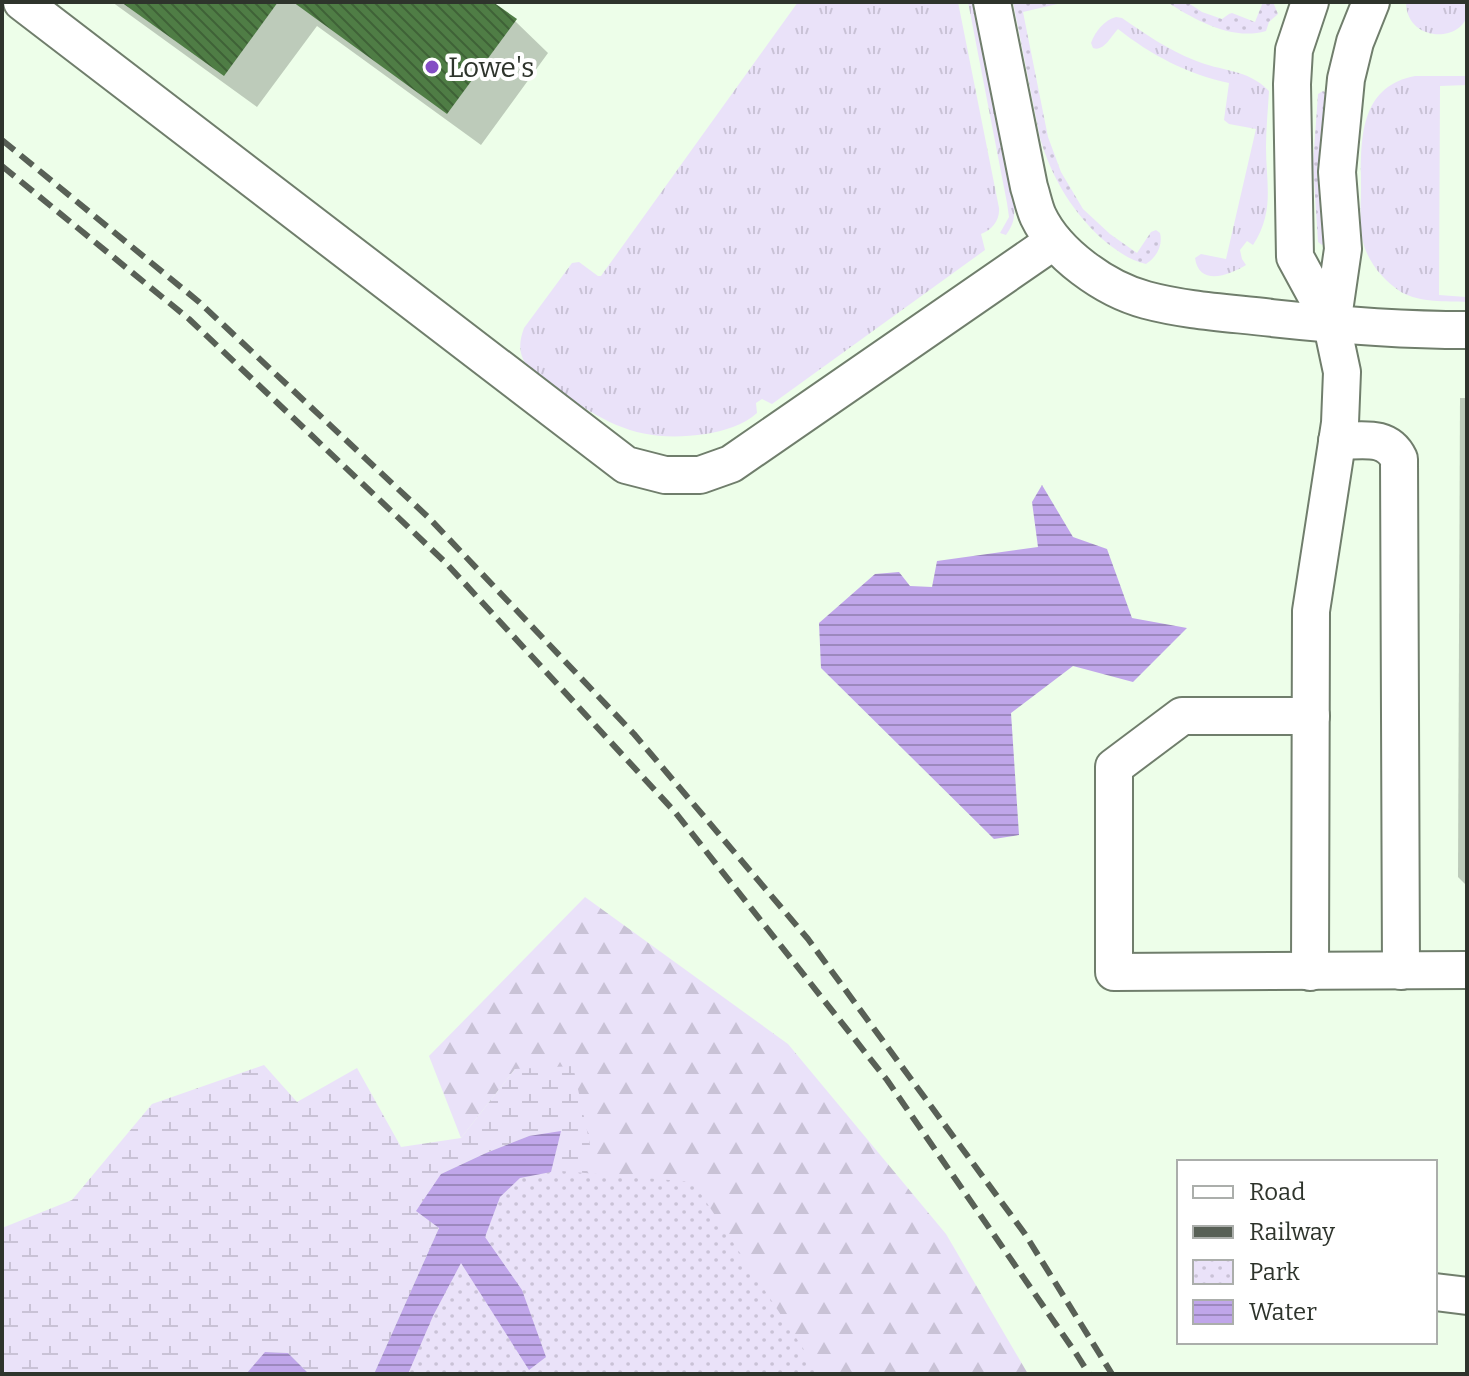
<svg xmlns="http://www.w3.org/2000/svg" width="1469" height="1376" viewBox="0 0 1469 1376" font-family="Bitter,serif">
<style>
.grass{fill:url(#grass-tufts)}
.forest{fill:url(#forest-firs)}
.wetland{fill:url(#wetland-marsh)}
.park{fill:url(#park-dots)}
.water{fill:url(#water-rules)}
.shadow{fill:#0003}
.building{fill:url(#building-back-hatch)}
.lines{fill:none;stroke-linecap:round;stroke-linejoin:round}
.minor-casing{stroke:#707e6c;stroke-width:40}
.minor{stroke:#fff;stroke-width:36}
.rail{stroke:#586056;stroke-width:6;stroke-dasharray:16 8;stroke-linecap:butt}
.poi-dot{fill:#834dc4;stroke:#fff;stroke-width:3}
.labels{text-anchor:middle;stroke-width:8;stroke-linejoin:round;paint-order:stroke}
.poi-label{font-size:28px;fill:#2e342c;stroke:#fff;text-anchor:start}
</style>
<defs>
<pattern id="grass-tufts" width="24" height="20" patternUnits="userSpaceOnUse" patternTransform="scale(2)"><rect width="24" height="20" fill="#eae2f9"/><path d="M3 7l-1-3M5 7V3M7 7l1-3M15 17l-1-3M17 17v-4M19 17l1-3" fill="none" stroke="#c9c2d6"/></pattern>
<pattern id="forest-firs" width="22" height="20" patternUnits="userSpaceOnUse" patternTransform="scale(2)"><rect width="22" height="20" fill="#eae2f9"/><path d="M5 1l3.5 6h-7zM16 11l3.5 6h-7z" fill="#c9c2d6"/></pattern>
<pattern id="wetland-marsh" width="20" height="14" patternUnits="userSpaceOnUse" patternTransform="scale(2)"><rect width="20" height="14" fill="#eae2f9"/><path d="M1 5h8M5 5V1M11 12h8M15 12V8" fill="none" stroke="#c9c2d6"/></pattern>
<pattern id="park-dots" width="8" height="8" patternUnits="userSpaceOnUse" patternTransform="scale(2)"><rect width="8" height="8" fill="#eae2f9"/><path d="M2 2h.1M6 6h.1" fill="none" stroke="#c9c2d6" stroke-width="1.8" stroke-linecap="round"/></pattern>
<pattern id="water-rules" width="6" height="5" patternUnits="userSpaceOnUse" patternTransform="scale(2)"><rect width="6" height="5" fill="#c0a6ea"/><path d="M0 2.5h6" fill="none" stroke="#9c88be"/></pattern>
<pattern id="building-back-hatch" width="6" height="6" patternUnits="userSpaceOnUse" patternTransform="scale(2)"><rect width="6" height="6" fill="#4f7d45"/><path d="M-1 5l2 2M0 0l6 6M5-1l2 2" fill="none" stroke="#3f6237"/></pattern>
</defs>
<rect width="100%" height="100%" fill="#edfee9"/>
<g class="grass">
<path d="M798,2H958L999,208C1000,220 992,230 981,234L985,250L772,404L762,399L756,403L757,413C744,425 723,431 706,434C644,443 610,427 561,392C549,384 537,376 527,366C518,353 519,342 524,328L572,263L579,262L598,276H601Z"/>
<path d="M968,2H974L1014,203C1015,217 1014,224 1006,235L1000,233L1009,217L1007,203Z"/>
<path d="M1406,2H1467C1467,6 1468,11 1467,15C1461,43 1406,42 1406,2Z"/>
<path d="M1116,17L1122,18C1144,33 1168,50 1194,60C1221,72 1247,68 1269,91C1268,110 1266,128 1266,147C1266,184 1275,211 1253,245L1247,241L1240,250L1242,259L1246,265C1230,275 1199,287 1195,258L1201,254L1226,259L1256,129L1229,124L1224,120L1229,83C1187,74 1151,55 1118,29C1111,36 1104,52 1093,48L1091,43C1095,32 1104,20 1116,17Z"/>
<path d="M1415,76H1467V85L1440,86L1439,295L1466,297L1467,302C1445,301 1421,303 1401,292C1386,282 1373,268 1366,251C1358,232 1361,210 1361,190C1361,144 1357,87 1415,76Z"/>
</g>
<polygon class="forest" points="585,897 788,1044 946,1234 1028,1374 586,1374 515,1069 461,1138 429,1056"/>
<polygon class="wetland" points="264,1065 297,1102 357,1068 401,1147 461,1138 515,1069 573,1066 592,1154 558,1267 529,1136 486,1153 441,1174 439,1228 374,1374 309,1374 288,1353 266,1352 246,1374 2,1374 2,1228 72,1200 152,1104"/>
<g class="park">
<path d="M1013,2H1066L1023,12L1048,137L1061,172L1083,209L1110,234L1137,253L1151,232L1156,230L1160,233C1163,245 1157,257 1146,264C1131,261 1119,252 1107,243C1074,215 1052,179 1040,138Z"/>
<path d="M1167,2H1187L1202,12L1222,19L1229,14L1232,13L1255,22L1263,2H1273L1278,14L1269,22L1266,31C1232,41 1195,20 1167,2Z"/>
<polygon points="1323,91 1328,94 1326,242 1322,245 1318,242 1313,164 1318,94"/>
<polygon points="513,1167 693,1182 820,1374 387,1374"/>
</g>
<g class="water">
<polygon points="1042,485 1073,537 1107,549 1132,618 1187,628 1133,682 1073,666 1011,713 1019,835 994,839 821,668 819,623 875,574 899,572 910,586 932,587 937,561 1038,547 1032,502"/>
<polygon points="561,1131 551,1172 520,1178 500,1197 485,1237 522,1290 546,1357 529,1370 461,1263 433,1316 408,1374 374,1374 439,1228 416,1211 441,1174 486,1153 529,1136"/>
<polygon points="265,1352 288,1353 309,1374 246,1374"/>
</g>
<g class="shadow">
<polygon points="112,2 490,2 515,21 548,53 481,145 317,26 257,107"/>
<polygon points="1460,398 1467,398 1467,886 1458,877"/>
</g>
<g class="building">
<polygon points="121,2 278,2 224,76"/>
<polygon points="293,2 493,2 517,19 447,114"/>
</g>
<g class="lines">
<g class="minor-casing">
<g id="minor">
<polyline points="22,2 626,465 665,475 700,475 731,464 1054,241"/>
<path d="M992,2L1029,187C1032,196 1034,207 1038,216C1056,254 1105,289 1146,300C1187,311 1231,313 1272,318C1337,325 1402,330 1467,330"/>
<polyline points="1332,325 1343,249 1337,172 1346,79 1355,42 1371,2"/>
<path d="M1337,441C1362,441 1387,434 1399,459L1401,971"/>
<polyline points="1311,716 1182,716 1114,767 1114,972 1467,970"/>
<polyline points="1310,972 1311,611 1340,423 1342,372 1332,325 1295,257 1292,84 1294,50 1310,2"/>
<polyline points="1435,1292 1467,1296"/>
</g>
</g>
<use href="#minor" class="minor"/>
<g class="rail">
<polyline points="2,140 199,302 429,518 634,734 808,939 1025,1234 1112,1374"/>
<polyline points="2,166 189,319 445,562 675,812 887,1080 1077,1355 1089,1374"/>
</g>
</g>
<circle class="poi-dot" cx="432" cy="67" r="8"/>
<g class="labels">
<g class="poi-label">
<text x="448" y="77">Lowe's</text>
</g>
</g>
<rect width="1469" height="1376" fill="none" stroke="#2e342c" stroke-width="8"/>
<rect x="1177" y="1160" width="260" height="184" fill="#ffffff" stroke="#abaeab" stroke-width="2"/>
<rect x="1193" y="1186" width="40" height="12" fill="#ffffff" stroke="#abaeab" stroke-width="2"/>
<text x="1249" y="1200" font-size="24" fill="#2e342c">Road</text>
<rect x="1193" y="1226" width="40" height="12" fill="#586056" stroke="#abaeab" stroke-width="2"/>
<text x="1249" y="1240" font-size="24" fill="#2e342c">Railway</text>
<rect x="1193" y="1260" width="40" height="24" fill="url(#park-dots)" stroke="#abaeab" stroke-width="2"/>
<text x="1249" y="1280" font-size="24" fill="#2e342c">Park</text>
<rect x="1193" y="1300" width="40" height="24" fill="url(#water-rules)" stroke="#abaeab" stroke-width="2"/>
<text x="1249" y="1320" font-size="24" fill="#2e342c">Water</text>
</svg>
